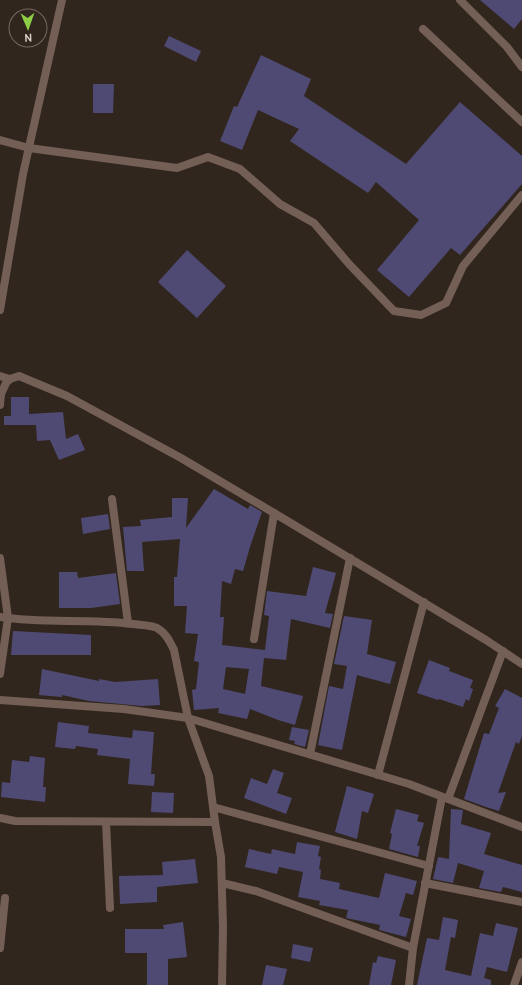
<svg xmlns="http://www.w3.org/2000/svg" width="522" height="985" viewBox="0 0 522 985" font-family="Cabin,sans-serif">
<style>
.building{fill:#4f4a74;fill-rule:evenodd}
.lines{fill:none;stroke-linecap:round;stroke-linejoin:round}
.street{stroke:#745f56;stroke-width:8}
</style>
<rect width="100%" height="100%" fill="#31261e"/>
<g class="building">
<polygon points="480,0 522,0 522,19 514,29"/>
<polygon points="169,36 201,51 196,62 164,46"/>
<polygon points="261,55 311,79 304,96 406,164 460,102 522,156 522,184 460,255 451,248 409,297 377,270 419,220 376,182 368,193 290,141 299,129 258,110 242,150 220,141 234,106 237,107"/>
<polygon points="93,84 114,84 113,113 93,113"/>
<polygon points="187,250 226,286 197,318 158,282"/>
<polygon points="11,397 29,397 29,414 63,412 66,439 78,434 85,450 59,460 50,440 37,441 36,425 4,425 4,416 11,416"/>
<path d="M214,489L248,509L250,505L262,512L250,547L243,571L235,569L231,584L222,581L220,617H224L222,645L265,650L269,616L264,615L267,591L306,596L313,567L336,573L325,613L333,614L330,628L291,619L286,660L264,658L261,686L303,696L295,725L278,720L250,709L247,719L218,713L219,708L194,710L192,690L196,689L199,662L194,661L198,634L185,633L187,606H174V577H177L180,539L142,542L144,571H127L123,527L141,526L140,520L172,517V498H188L186,528ZM226,667L249,669L245,694L223,689Z"/>
<polygon points="108,514 110,529 83,534 81,518"/>
<polygon points="59,572 77,572 78,578 116,573 120,604 91,608 59,608"/>
<polygon points="344,616 372,620 367,654 396,662 390,684 357,675 342,750 318,745 329,686 343,689 347,666 334,664"/>
<polygon points="13,631 91,635 91,655 11,655"/>
<polygon points="429,660 450,668 449,671 473,680 470,688 473,689 469,701 466,699 463,707 439,699 438,700 417,693"/>
<polygon points="42,669 99,681 99,679 115,682 158,679 160,705 142,706 89,701 62,695 62,697 39,695"/>
<polygon points="505,689 522,698 522,736 519,744 516,742 498,793 506,792 499,811 486,807 464,799 484,733 489,734 499,708 495,706"/>
<polygon points="58,722 89,726 88,733 132,738 133,730 154,732 151,774 155,774 154,786 128,784 130,759 97,755 98,749 76,746 75,749 55,747"/>
<polygon points="292,727 309,730 305,747 294,744 295,741 289,740"/>
<polygon points="30,756 45,758 43,787 46,787 45,802 1,797 2,782 10,783 12,760 29,762"/>
<polygon points="273,769 284,773 277,793 292,798 286,814 244,798 251,778 267,784"/>
<polygon points="347,786 374,794 368,813 362,811 357,839 335,832"/>
<polygon points="152,792 174,793 173,813 151,812"/>
<polygon points="396,809 419,815 417,821 424,823 417,846 420,846 418,857 389,849 392,834 390,833"/>
<polygon points="451,809 463,810 461,824 491,833 484,854 522,865 522,892 503,887 501,892 479,888 484,871 458,863 453,883 433,879 438,857 449,859"/>
<polygon points="297,842 320,846 318,856 321,857 319,869 321,870 320,879 340,883 339,889 379,898 385,873 417,881 413,895 406,893 399,916 411,919 406,937 379,930 380,925 346,918 348,910 319,905 320,901 298,897 303,872 279,867 277,874 245,867 249,849 271,854 272,849 295,854"/>
<polygon points="195,859 198,883 157,887 157,902 120,904 119,876 163,875 162,862"/>
<polygon points="443,917 458,920 455,938 451,937 445,970 471,976 480,933 493,936 496,923 518,928 507,972 487,967 484,978 491,980 491,985 417,985 427,938 439,940"/>
<polygon points="183,922 187,957 168,959 168,985 147,985 147,953 125,953 125,929 164,929 163,925"/>
<polygon points="293,944 313,948 310,962 291,958"/>
<polygon points="378,956 396,960 391,985 369,985 373,962 376,963"/>
<polygon points="266,965 287,969 283,985 262,985"/>
</g>
<g class="lines">
<g class="street">
<polyline points="460,0 507,47 522,67"/>
<polyline points="423,29 522,122"/>
<polyline points="0,140 29,148 177,168 208,157 240,169 280,204 314,223 349,264 394,311 421,315 446,303 463,266 522,195"/>
<polyline points="0,310 23,174 62,0"/>
<polyline points="0,376 10,379"/>
<polyline points="0,405 1,394 6,383 10,379 19,376 67,396 181,458 274,513 486,640 522,664"/>
<polyline points="112,499 128,623"/>
<polyline points="0,558 8,618 0,674"/>
<path d="M0,617C43,624 89,618 133,624C140,625 151,625 157,628C166,633 170,642 174,650L188,718L209,776L215,822L221,857L223,927L222,985"/>
<polyline points="254,639 274,513"/>
<polyline points="0,700 124,709 188,718 409,784 522,827"/>
<polyline points="310,754 350,558"/>
<polyline points="378,775 424,602"/>
<polyline points="448,799 503,651"/>
<polyline points="213,807 429,866"/>
<polyline points="0,818 15,821 215,822"/>
<polyline points="106,822 110,908"/>
<polyline points="222,883 256,891 413,948"/>
<polyline points="425,883 522,902"/>
<polyline points="0,948 5,898"/>
<polyline points="409,985 413,948 442,797"/>
<polyline points="514,985 522,962"/>
</g>
</g>
<g transform="translate(28 28) rotate(178)"><circle r="19" fill="#31261e" stroke="#746a64"/>
<path d="M0-3L7 15L0 10L-7 15Z" fill="#8dce44"/>
<text y="-6" font-size="11" font-weight="bold" text-anchor="middle" fill="#d8d1cc">N</text>
</g>
</svg>
